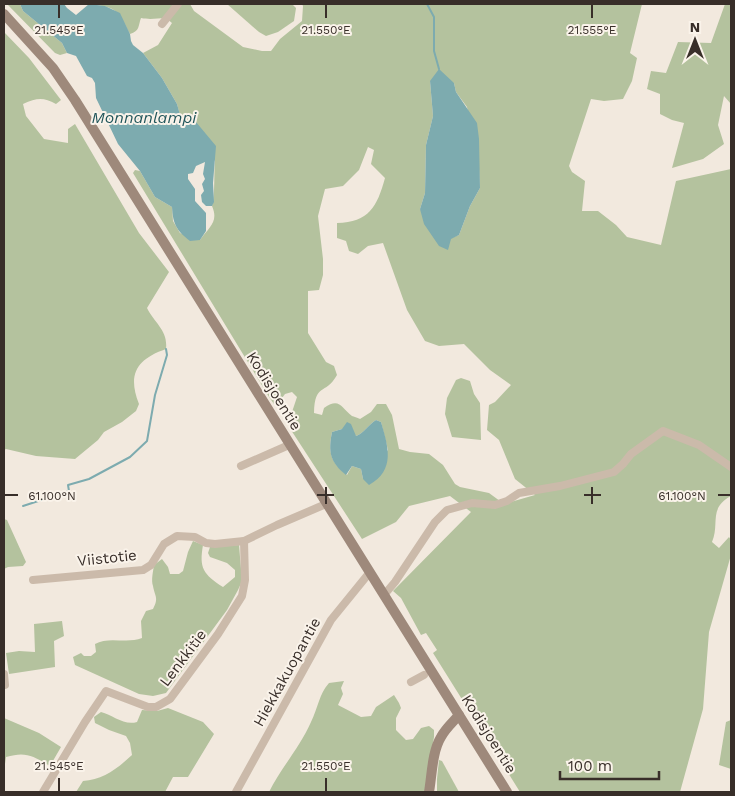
<svg xmlns="http://www.w3.org/2000/svg" width="735" height="796" viewBox="0 0 735 796" font-family="'Work Sans',sans-serif">
<style>
.green{fill:#b4c29e;fill-rule:evenodd}
.water{fill:#7dabaf}
.lines{fill:none;stroke-linecap:round;stroke-linejoin:round}
.stream{stroke:#7dabaf;stroke-width:2}
.street{stroke:#cbbaaa;stroke-width:8}
.secondary{stroke:#9e897b;stroke-width:10}
.ticks{fill:none;stroke:#382e29;stroke-width:2}
.labels{text-anchor:middle;stroke-width:4;stroke-linejoin:round;paint-order:stroke}
.street-label{font-size:15px;fill:#382e29;stroke:#faf3ea}
.water-label{font-size:16px;font-style:italic;fill:#1f5459;stroke:#faf3ea}
.ticks-label{font-size:12px;text-anchor:middle;fill:#382e29;stroke:#faf3ea;stroke-width:4;stroke-linejoin:round;paint-order:stroke}
</style>
<rect width="100%" height="100%" fill="#f2e9de"/>
<g class="green">
<polygon points="7,4 20,4 23,11 62,43 67,53 60,55 55,53"/>
<path d="M87,4H190L194,11L243,47L262,51H271L280,39L302,21L303,6L302,4H642L630,53L637,58L632,81L623,99L604,101L591,99L569,166L572,172L585,181L582,211H598L616,225L627,237L661,245L676,181L731,169V496C708,508 720,524 712,542L719,548L729,537L731,540V555L709,632L703,709L680,792H520L433,653L437,650L426,633L421,635L401,598L393,591L471,512L450,496L409,506L396,522L362,539L291,430V415L297,397L292,392L285,394L279,402L274,404L269,397L133,173L135,170L140,171L155,197L172,207L173,221L180,233L200,240C209,227 219,222 212,206C215,200 214,170 215,161L182,123L177,104L162,78L143,53L158,45L172,23L166,18C156,18 152,20 141,18C138,26 140,31 130,34C117,8 116,7 87,4ZM430,81L454,83L456,92L467,107L479,169L480,188L470,206L459,235L451,238L420,209L425,193L426,145L433,116ZM368,147L374,150L371,164L385,178C377,207 369,222 337,223V238L346,241L349,251L358,254L368,246L383,243L407,310L425,341L439,346L464,344L490,370L511,385L495,402L489,405L487,430L499,440L515,479L535,495L504,504L489,493L460,487L455,484L443,465L429,454L410,452L399,449L392,415L386,404H377L371,412L360,419C360,419 353,416 352,416C341,408 340,397 324,408L322,415L314,413C315,382 325,396 337,375L334,366L326,362L308,333V291L319,290L323,275V259L318,216L325,189L343,186L359,170ZM376,420L381,422L388,450L363,479L361,469L352,466L347,475C330,462 328,452 332,432L342,429L356,436C364,433 368,425 376,420Z"/>
<polygon points="227,4 292,4 296,8 294,21 278,32 266,36 259,32"/>
<polygon points="725,4 731,4 731,104 724,96 718,125 724,144 703,159 672,168 684,123 672,120 660,114 660,94 647,89 651,71 666,73 678,42 711,43"/>
<path d="M4,32L29,58L61,100L56,104C43,97 37,98 23,104L26,116L44,139L68,143V129L75,124L139,233L169,272L147,308C155,324 168,330 166,349C137,359 127,374 139,404L136,411L122,422L104,432L98,440L75,459L36,456L6,449L4,450Z"/>
<polygon points="461,378 470,381 474,394 480,403 481,440 452,437 445,414 447,398 456,380"/>
<polygon points="4,519 7,520 26,562 23,566 8,567 4,569"/>
<path d="M193,541L203,545C199,568 203,574 223,587L235,577V570L227,563L210,557L208,553L210,547L239,545L242,581L238,590L227,610L166,693L153,696L139,694L75,665L73,657L81,653L84,656H91L96,652L95,644C108,636 127,644 142,638L141,621L146,611L153,609C159,598 155,597 153,586C151,580 153,572 154,565L162,559L168,567L170,574H179L183,571L188,552Z"/>
<polygon points="62,621 64,636 54,641 55,667 9,674 6,653 19,651 35,652 34,624"/>
<path d="M344,681L341,688L343,694L338,705L361,717L371,716L376,707L394,695L399,703L401,708L396,718V730L406,740L413,739L421,728L429,726L434,730V737L425,792H269C281,768 300,747 311,722C318,708 319,694 329,683Z"/>
<path d="M168,708L203,722L214,734L188,777H173L165,792H76L83,781C103,780 118,768 132,755L130,743L126,736L109,730L95,723L94,717L101,712C113,715 124,726 137,722L142,710L157,711Z"/>
<path d="M4,718L39,733L61,747L50,766C33,756 26,751 6,757L4,771Z"/>
<polygon points="731,720 731,769 719,765 726,722"/>
<polygon points="439,760 442,761 459,792 437,792 437,779"/>
</g>
<g class="water">
<path d="M20,4H64L67,8L76,15L89,4L105,6L120,13L130,34L131,41L133,45L143,53L162,78L177,104L182,122H196L216,146L213,183L214,202L212,206H206L202,202L201,195L204,191L202,184L205,179L203,174L205,162L196,166L193,173L188,174V179L195,189V201L206,213V231L200,240L190,241C176,230 173,224 172,207L155,197L140,171L118,144L96,98L95,83L92,78L87,76L76,56L67,53L62,43L23,11Z"/>
<polygon points="439,69 454,83 456,92 477,123 479,139 480,188 470,206 459,235 451,239 448,250 439,246 424,224 420,209 425,193 426,145 433,116 430,81"/>
<path d="M376,420L381,422C388,446 396,470 369,485L363,479L361,469L352,466L346,475C330,462 328,452 332,432L342,429L347,422L351,424L356,436C364,433 368,425 376,420Z"/>
</g>
<g class="lines">
<g class="stream">
<polyline points="427,4 434,17 434,51 439,69"/>
<polyline points="23,506 69,491 68,485 89,479 130,457 147,441 155,395 167,355 166,349"/>
</g>
<g class="street">
<polyline points="162,24 178,4"/>
<polyline points="241,466 289,445"/>
<polyline points="33,580 143,570 151,565 164,544 177,536 195,537 206,543 215,544 244,541 277,525 326,504"/>
<polyline points="384,595 395,582 435,522 447,510 472,503 495,505 507,501 519,493 560,486 614,472 623,464 631,454 663,431 699,445 731,467"/>
<polyline points="4,674 5,685"/>
<polyline points="411,682 424,675"/>
<polyline points="43,792 85,722 106,691 148,707 156,707 170,699 218,634 242,596 245,580 244,541"/>
<polyline points="236,792 331,620 370,572"/>
</g>
<g class="secondary">
<polyline points="4,14 53,68 75,100 507,792"/>
<path d="M429,792C432,775 432,752 441,737C445,729 453,722 459,715"/>
</g>
</g>
<path class="ticks" d="M59,5V18M326,5V18M592,5V18M326,487V504M592,487V504M5,495H18M317,495H334M584,495H601M718,495H730M59,778V791M326,778V791"/>
<g class="labels">
<g class="street-label">
<text transform="translate(274 391) rotate(58)" y="5">Kodisjoentie</text>
<text transform="translate(107 558) rotate(-6)" y="5">Viistotie</text>
<text transform="translate(183 658) rotate(-53)" y="5">Lenkkitie</text>
<text transform="translate(287 672) rotate(-61)" y="5">Hiekkakuopantie</text>
<text transform="translate(489 734) rotate(58)" y="5">Kodisjoentie</text>
</g>
<g class="water-label">
<text x="144" y="123">Monnanlampi</text>
</g>
</g>
<g class="ticks-label">
<text x="59" y="34">21.545°E</text>
<text x="326" y="34">21.550°E</text>
<text x="592" y="34">21.555°E</text>
<text x="52" y="500">61.100°N</text>
<text x="682" y="500">61.100°N</text>
<text x="59" y="770">21.545°E</text>
<text x="326" y="770">21.550°E</text>
</g>
<rect width="735" height="796" fill="none" stroke="#382e29" stroke-width="10"/>
<g transform="translate(695 40)" stroke="#faf3ea" stroke-width="4" paint-order="stroke">
<path d="M0-4L9 19L0 12L-9 19Z" fill="#382e29"/>
<text y="-8" font-size="14" font-weight="bold" text-anchor="middle" fill="#382e29">N</text>
</g>
<path d="M560 771v8h99v-8" fill="none" stroke="#382e29" stroke-width="2.5"/>
<text x="568" y="771" font-size="15" fill="#382e29" stroke="#faf3ea" stroke-width="4" paint-order="stroke">100 m</text>
</svg>
